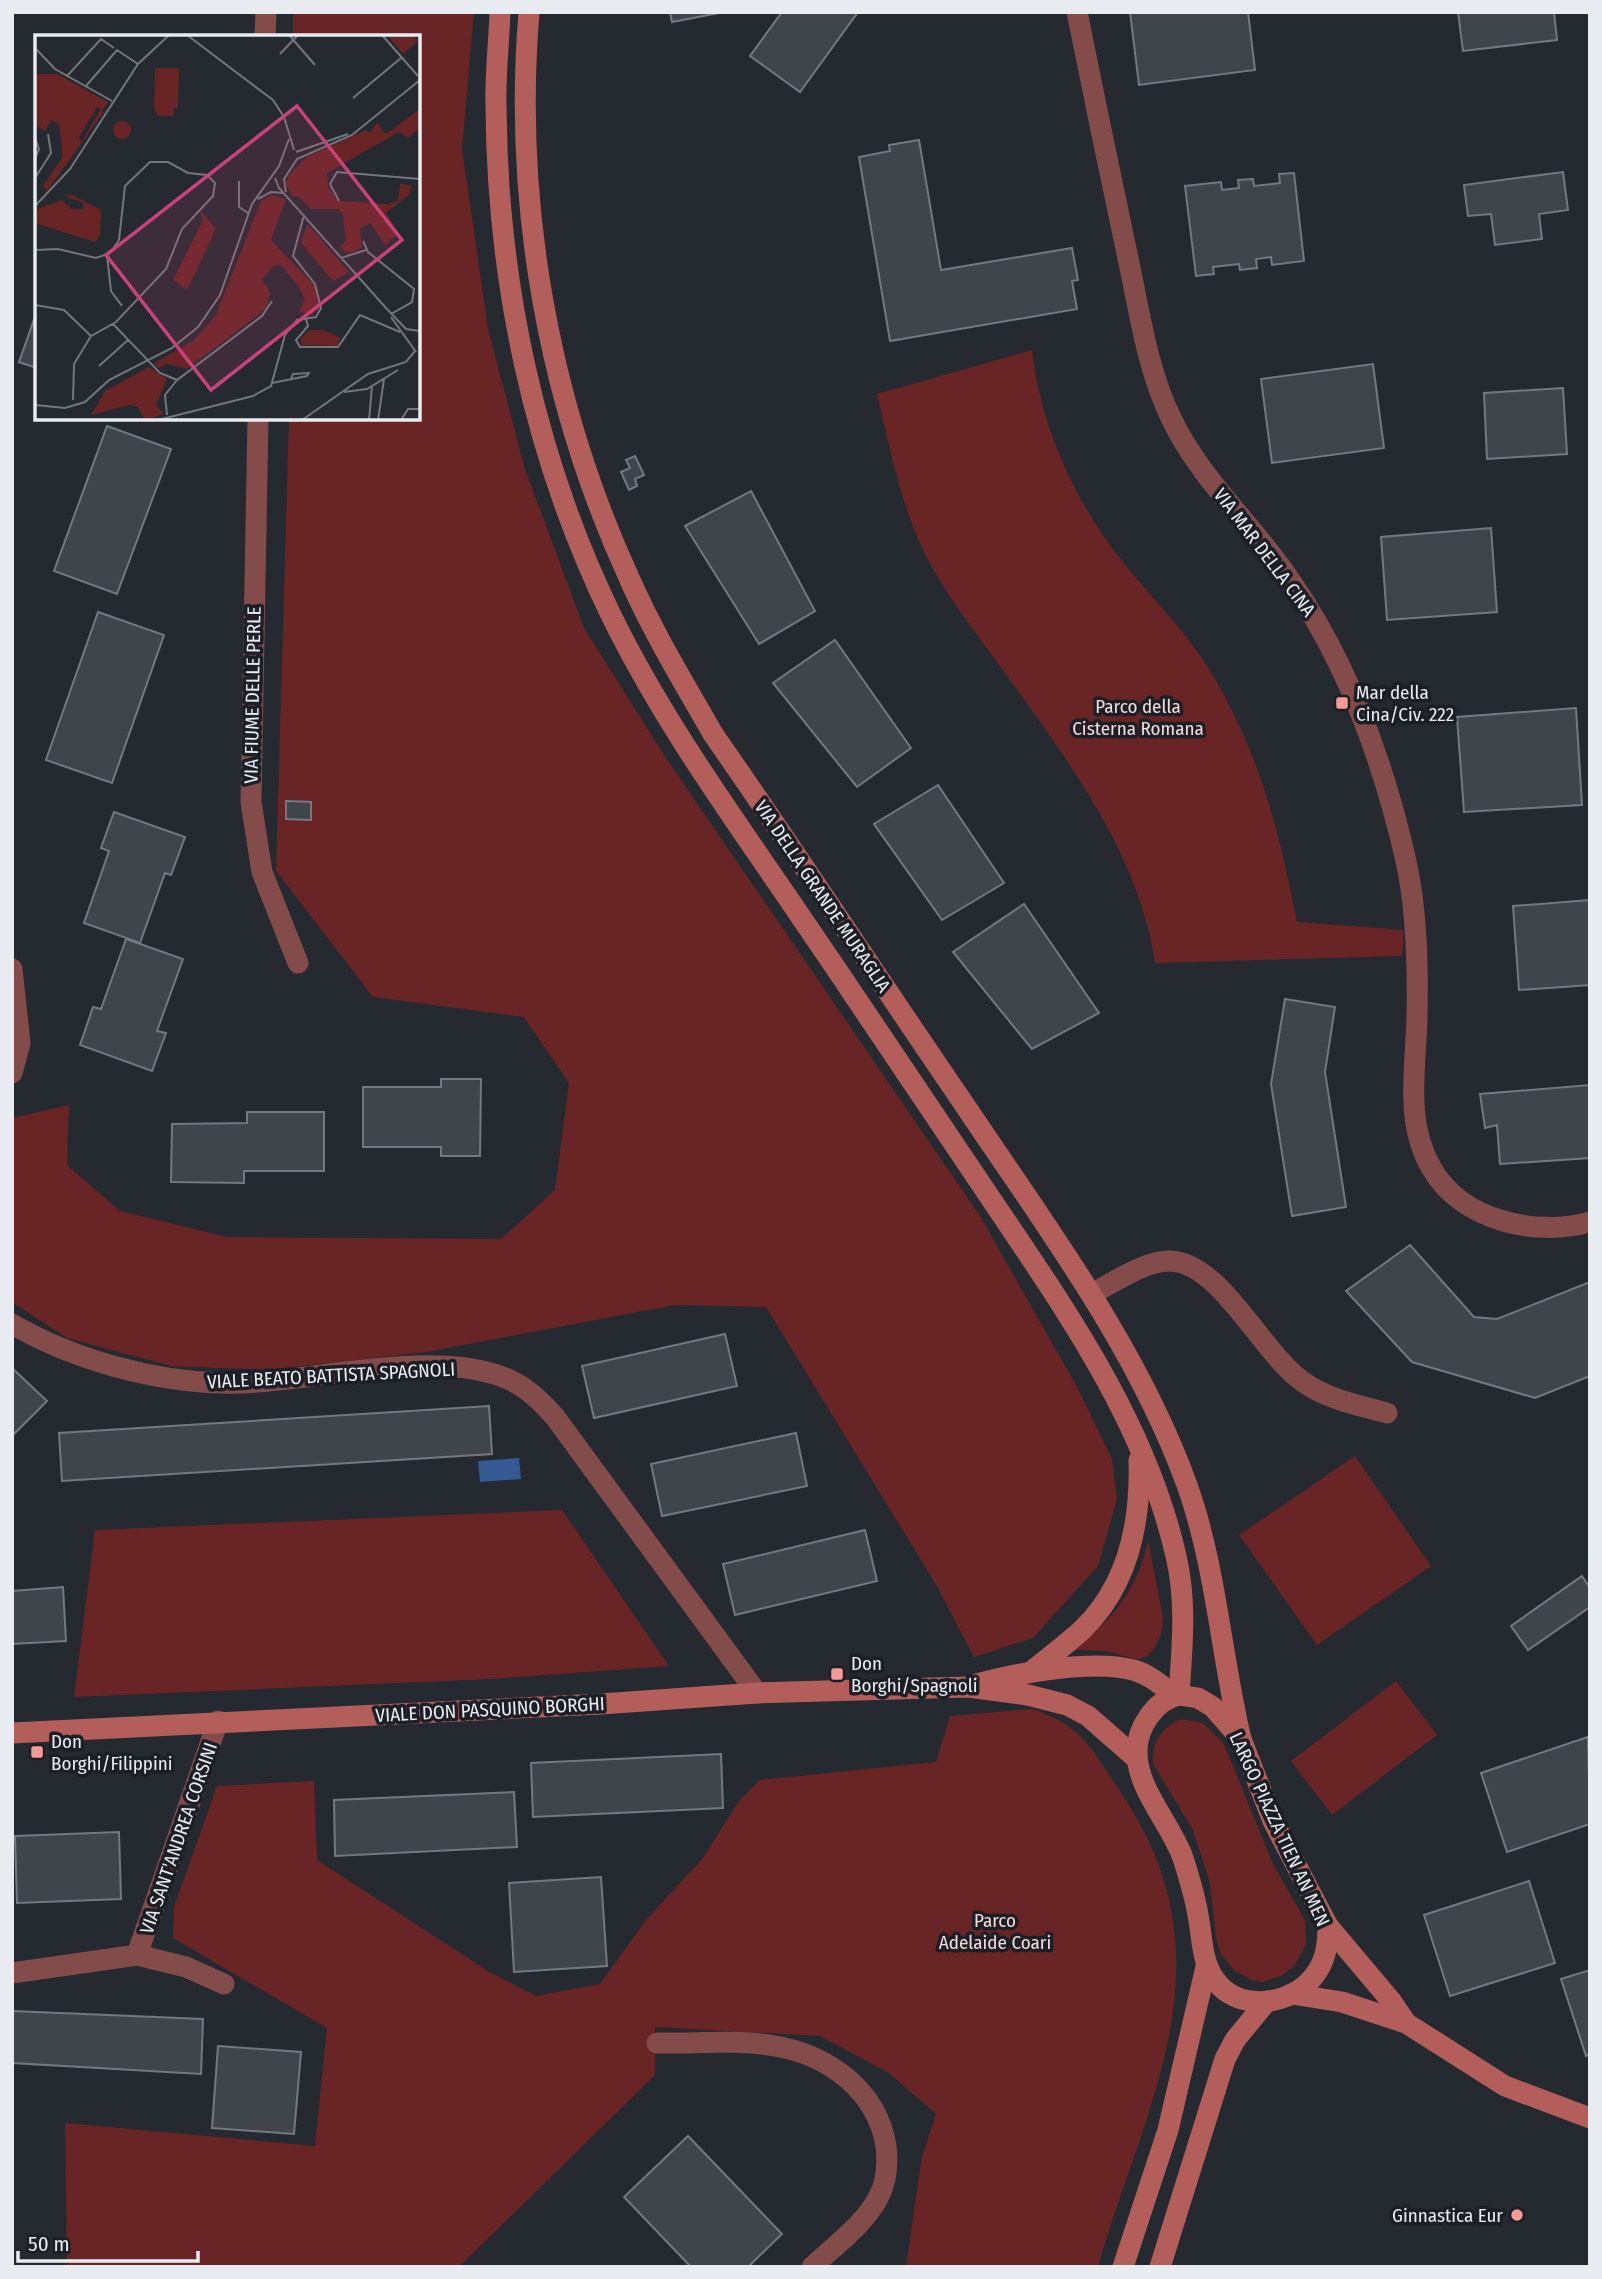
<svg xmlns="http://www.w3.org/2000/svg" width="1602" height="2279" viewBox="0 0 1602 2279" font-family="'Fira Sans Condensed',sans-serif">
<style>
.green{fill:#692526}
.water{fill:#345993}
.building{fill:#40444b;stroke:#747981;stroke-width:2}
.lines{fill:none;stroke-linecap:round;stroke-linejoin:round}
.street{stroke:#834c4a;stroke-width:21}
.secondary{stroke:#b45e5c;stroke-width:21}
.poi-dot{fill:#f59b97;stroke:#1c2026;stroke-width:2.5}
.labels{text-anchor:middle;stroke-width:7;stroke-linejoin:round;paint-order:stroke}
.street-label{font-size:19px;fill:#e8ebef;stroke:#1c2026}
.poi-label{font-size:19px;fill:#e8ebef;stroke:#1c2026;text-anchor:start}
.park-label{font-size:19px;fill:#f4dbda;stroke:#1c2026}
.inset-road{fill:none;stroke:#73777c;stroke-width:2}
.view{fill:#ca4279;fill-opacity:0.15;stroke:#ca4279;stroke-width:3.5}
.inset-edge{fill:none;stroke:#e8ebef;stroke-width:3.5}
</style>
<rect width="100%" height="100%" fill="#252930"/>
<g class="green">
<polygon points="293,12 474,12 462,149 488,329 525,469 584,628 666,758 980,1216 1076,1385 1112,1459 1117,1499 1098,1566 1033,1638 974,1657 938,1588 766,1307 675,1305 426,1352 266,1370 171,1366 67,1338 12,1302 12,1118 69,1105 67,1165 120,1211 227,1237 501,1239 555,1190 569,1083 524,1017 373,997 276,871 289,418 418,418 418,37 293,37"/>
<path d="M1032,350C1040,420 1069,488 1110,545C1141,588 1181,624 1209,669C1259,750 1279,831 1297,922L1404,930L1402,956L1155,963C1139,852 1064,755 1000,666C974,631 946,595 926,556C901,506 890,449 877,394Z"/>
<polygon points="1355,1456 1431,1566 1317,1645 1239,1535"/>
<polygon points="562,1510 669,1666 491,1679 74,1697 95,1530"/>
<path d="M1148,1540L1163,1617C1163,1632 1155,1660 1136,1659C1127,1658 1118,1653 1109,1652C1097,1650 1083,1650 1071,1650C1111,1623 1139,1588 1148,1540Z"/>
<polygon points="1396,1681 1437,1735 1332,1815 1291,1761"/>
<path d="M1031,1709C1082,1725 1090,1747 1118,1788C1235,1958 1148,2095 1098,2267H906L922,2156L936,2114L889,2073L820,2036L655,2027V2075L459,2267H67L65,2123L315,2146L327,2028L173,1938L174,1907L217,1786L314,1781L317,1860L491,1973L536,1996L600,1984L646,1920L703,1858L739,1801L760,1780L936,1762L950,1716Z"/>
<path d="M1181,1719L1203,1723L1224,1744L1273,1864L1305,1920L1306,1945L1294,1966L1281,1976L1262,1982L1252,1980L1235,1971L1221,1954L1216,1938L1210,1883L1193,1830L1153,1764C1151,1743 1162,1727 1181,1719Z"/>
</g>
<polygon class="water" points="519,1458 521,1479 480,1482 478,1461"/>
<g class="building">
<polygon points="670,12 724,12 672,22"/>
<polygon points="782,12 858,12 800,92 750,56"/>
<polygon points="1130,12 1248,12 1255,70 1139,85"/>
<polygon points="1458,12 1554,12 1557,40 1463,51"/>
<polygon points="919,140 941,270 1072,248 1078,280 1072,281 1077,309 890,341 859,157 890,151 889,145"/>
<polygon points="1563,172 1568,210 1539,214 1542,239 1495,245 1491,214 1468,216 1464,185"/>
<polygon points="1294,173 1304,261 1272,265 1271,257 1256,259 1257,268 1240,270 1239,264 1213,267 1214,274 1196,276 1185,186 1221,182 1222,190 1239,188 1238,180 1253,179 1254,186 1280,183 1279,174"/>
<polygon points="37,311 37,368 19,362"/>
<polygon points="1373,364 1384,448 1272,463 1261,379"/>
<polygon points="1563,388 1567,454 1487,459 1484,393"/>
<polygon points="107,426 171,449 117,594 54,571"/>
<polygon points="635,456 644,475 635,479 637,486 629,490 621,472 630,468 626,460"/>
<polygon points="751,491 815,611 759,644 685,526"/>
<polygon points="1491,528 1497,612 1387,620 1381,537"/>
<polygon points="98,612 164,635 112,783 46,760"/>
<polygon points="835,640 911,748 857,787 773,683"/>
<polygon points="1576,708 1582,805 1464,812 1457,717"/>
<polygon points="938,785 1004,883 942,920 874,824"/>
<polygon points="286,801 311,802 311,820 286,819"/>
<polygon points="114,812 185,837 171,875 165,873 140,943 84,923 109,851 101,848"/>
<polygon points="1590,900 1590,985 1519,990 1513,906"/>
<polygon points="1024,904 1099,1013 1032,1049 953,952"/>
<polygon points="126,939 183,959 157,1031 166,1033 152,1071 80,1045 93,1007 101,1009"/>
<polygon points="1285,999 1335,1007 1325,1072 1346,1207 1292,1216 1271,1084"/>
<polygon points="441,1079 481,1079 480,1156 441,1156 441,1147 363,1147 363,1087 441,1087"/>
<polygon points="1590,1085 1590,1158 1500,1164 1497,1125 1485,1128 1480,1094"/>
<polygon points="247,1112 324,1112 324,1171 244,1171 244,1183 171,1182 172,1124 247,1123"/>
<polygon points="1410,1245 1474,1317 1497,1319 1590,1282 1590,1376 1535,1398 1412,1362 1346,1291"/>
<polygon points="725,1334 737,1386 594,1418 582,1366"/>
<polygon points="12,1368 47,1401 13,1435 12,1434"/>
<polygon points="489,1406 492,1454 62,1481 59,1433"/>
<polygon points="796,1433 807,1486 662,1516 651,1464"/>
<polygon points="865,1530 877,1581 735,1615 723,1564"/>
<polygon points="1582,1576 1590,1588 1590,1607 1528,1650 1511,1626"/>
<polygon points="63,1587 66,1641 12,1644 12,1591"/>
<polygon points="1588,1737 1590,1824 1507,1852 1481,1773"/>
<polygon points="721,1754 723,1808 533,1817 531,1763"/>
<polygon points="514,1792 517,1847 335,1856 334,1800"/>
<polygon points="119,1832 121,1899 17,1903 15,1836"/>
<polygon points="601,1877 607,1966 514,1972 509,1883"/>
<polygon points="1529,1881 1555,1963 1450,1996 1424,1915"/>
<polygon points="1590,1970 1590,2054 1586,2056 1561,1979"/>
<polygon points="12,2011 203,2019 201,2074 12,2063"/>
<polygon points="218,2046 301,2052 294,2134 212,2128"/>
<polygon points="688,2136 782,2234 748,2267 691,2267 624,2197"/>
</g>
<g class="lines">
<g class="street">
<path d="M1077,12C1094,96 1111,179 1129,263C1140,315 1148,372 1172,420C1201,480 1253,525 1290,580C1347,662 1384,764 1406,861C1417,911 1418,965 1417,1016C1416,1068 1404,1122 1432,1169C1462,1221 1536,1237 1590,1222"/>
<polyline points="265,37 266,12"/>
<polyline points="258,418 251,802 262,872 298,963"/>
<polyline points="12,969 20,1043 12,1073"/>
<path d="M1091,1294C1114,1283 1143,1261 1170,1261C1220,1262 1262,1353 1302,1381C1326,1399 1358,1405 1387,1413"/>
<path d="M12,1324C72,1359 151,1381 220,1383C304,1386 433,1345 510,1380C528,1388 542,1402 555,1417L757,1693"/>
<polyline points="137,1955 218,1721"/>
<polyline points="12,1973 137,1955 186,1967 224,1984"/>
<path d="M657,2043C696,2044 737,2039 775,2046C828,2055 877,2090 886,2146C888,2164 887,2182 878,2198C864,2225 834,2246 812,2267"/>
</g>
<g class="secondary">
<path d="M500,12C499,43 495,75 496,106C497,280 534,456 610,613C659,714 725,806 788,898C855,996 921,1095 987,1193C1063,1306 1145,1420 1176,1556C1187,1602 1182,1648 1179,1695"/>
<path d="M529,12C513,205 549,404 630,580C654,634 684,683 713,734C799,857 881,983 966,1107C1047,1228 1137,1347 1187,1485C1216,1566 1221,1655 1241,1739"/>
<path d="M1032,1671C1049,1657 1067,1644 1083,1629C1129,1584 1141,1522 1139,1460"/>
<path d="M977,1684C1018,1673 1092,1659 1133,1670C1149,1674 1162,1686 1175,1696"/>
<path d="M1179,1695L1198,1698L1213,1707L1241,1739L1273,1821L1328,1926C1328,1944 1326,1961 1314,1976C1293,2004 1244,2012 1219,1985C1201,1965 1203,1941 1198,1915C1195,1896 1189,1877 1183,1858C1171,1824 1136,1788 1137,1751C1137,1728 1155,1700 1179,1695Z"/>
<polyline points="12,1733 601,1704 757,1693 968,1687 1028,1695 1067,1705 1088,1716 1137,1759"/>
<polyline points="1328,1926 1392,2002 1406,2023"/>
<polyline points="1292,1994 1342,2002 1406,2023 1505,2086 1590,2118"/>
<polyline points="1123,2267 1168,2130 1206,1967"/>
<polyline points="1160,2267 1225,2059 1235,2040 1267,2001"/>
</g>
</g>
<g class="poi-dot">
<rect x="1335" y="696" width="14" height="14" rx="3.5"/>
<rect x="830" y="1667" width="14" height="14" rx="3.5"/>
<rect x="30" y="1745" width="14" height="14" rx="3.5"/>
<circle cx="1517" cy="2215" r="7"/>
</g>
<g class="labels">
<g class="street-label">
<text transform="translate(1265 552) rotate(53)" y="7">VIA MAR DELLA CINA</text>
<text transform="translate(252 695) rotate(-89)" y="7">VIA FIUME DELLE PERLE</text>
<text transform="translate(823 896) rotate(56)" y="7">VIA DELLA GRANDE MURAGLIA</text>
<text transform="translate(331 1375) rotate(-3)" y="7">VIALE BEATO BATTISTA SPAGNOLI</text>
<text transform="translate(490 1709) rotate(-3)" y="7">VIALE DON PASQUINO BORGHI</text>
<text transform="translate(1280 1829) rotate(65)" y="7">LARGO PIAZZA TIEN AN MEN</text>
<text transform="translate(178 1838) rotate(-71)" y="7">VIA SANT'ANDREA CORSINI</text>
</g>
<g class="poi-label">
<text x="1356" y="699">Mar della<tspan x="1356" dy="22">Cina/Civ. 222</tspan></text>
<text x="851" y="1670">Don<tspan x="851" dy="22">Borghi/Spagnoli</tspan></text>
<text x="51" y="1748">Don<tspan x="51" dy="22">Borghi/Filippini</tspan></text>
<text x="1503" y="2222" text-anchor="end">Ginnastica Eur</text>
</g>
<g class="park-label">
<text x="1138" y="713">Parco della<tspan x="1138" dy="22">Cisterna Romana</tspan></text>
<text x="995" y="1927">Parco<tspan x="995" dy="22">Adelaide Coari</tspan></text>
</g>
</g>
<g transform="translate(35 35)">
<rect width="385" height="385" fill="#252930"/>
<path d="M352,0H378L383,6L368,19ZM120,33H144L143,73H139V81H123L119,73ZM0,39H22L73,67L68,75L62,72L43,104L47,106L65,75L69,77L12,156L8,151L27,123V111L24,90L16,85L10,96L0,90ZM385,74V93L373,103L364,97L292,138L293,152L303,166L353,169L363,166L365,149L376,150L375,159L351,178L364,198L350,210L335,188L325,194L327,213L312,219L305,212L311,206L308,179L303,174H276L263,161L258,162L251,149L254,140L272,122L331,95L335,98L342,88L351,99ZM78 95a9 9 0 1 1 18 0a9 9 0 1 1-18 0ZM35,159L66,175L65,201L60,207L0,188V175L27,165L37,174H48V168L30,161ZM236,160L251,164L236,205L280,251L285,273L277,281L264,276L270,265L265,254L247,231L240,230L227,244L235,258L231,274L152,334L132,329L124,333L119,328L158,306L181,280L226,166ZM164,174L181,194L152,255L138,245L168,185ZM272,189L285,203L314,237L298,246L266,208ZM274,295H288L306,303L302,311L267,310L265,304ZM114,332L132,344L121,370L129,379L110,385L102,371L94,370L56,380L70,356Z" fill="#692526"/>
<path class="inset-road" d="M152,0L238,65L249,82L259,115M254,0L280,30M347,0L383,41M0,13L20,34L77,66M245,19L263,0M32,41L66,4L79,13M51,51L82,15L103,29M318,63L366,23M0,103L4,114L0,124M261,117L313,99M0,143L16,118L13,99M240,143L244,153L351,273L371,294L385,296M204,146V172L213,178M251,157L249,144L262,124L317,100L385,45M223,164L236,157L249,158M304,166L295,149L302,137L385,144M0,171L35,134L103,29L133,1M328,206L333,217L379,254L377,267L356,279M0,215L23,214L61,223L75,218L84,205L90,151L115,127H133L153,138L172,140L180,148L178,161L147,194L131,234L81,287L56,301L29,275L0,270M72,220L76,256L87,271M306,223L331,215M356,282L381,317M271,284L273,291L261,305L265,312H303L325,280L365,297M78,289L125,338L142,345L227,281L237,266M64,331L93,305M237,348L272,341L274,338L258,339L256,344M309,357L332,354L363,335M38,365L39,329L56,301M0,370L30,373L50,367L74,345L137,313L163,292L185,260L217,169L244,131L254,104M132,380L130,360L142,345M123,385L218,361L236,351L250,300L262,285L281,282L286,273L280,249L258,221L269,180M267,385L333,339L371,327L380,316M334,385L337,351M343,385L349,344M366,385L373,374H385"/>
<path class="view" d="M262,71L367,205L176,355L71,220Z"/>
<rect width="385" height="385" class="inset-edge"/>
</g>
<rect width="1602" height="2279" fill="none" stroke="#e8ebef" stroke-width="28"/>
<path d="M18 2251v10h180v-10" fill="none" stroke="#e8ebef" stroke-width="3.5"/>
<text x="28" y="2251" font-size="21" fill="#e8ebef" stroke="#1c2026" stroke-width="5" paint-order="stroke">50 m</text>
</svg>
